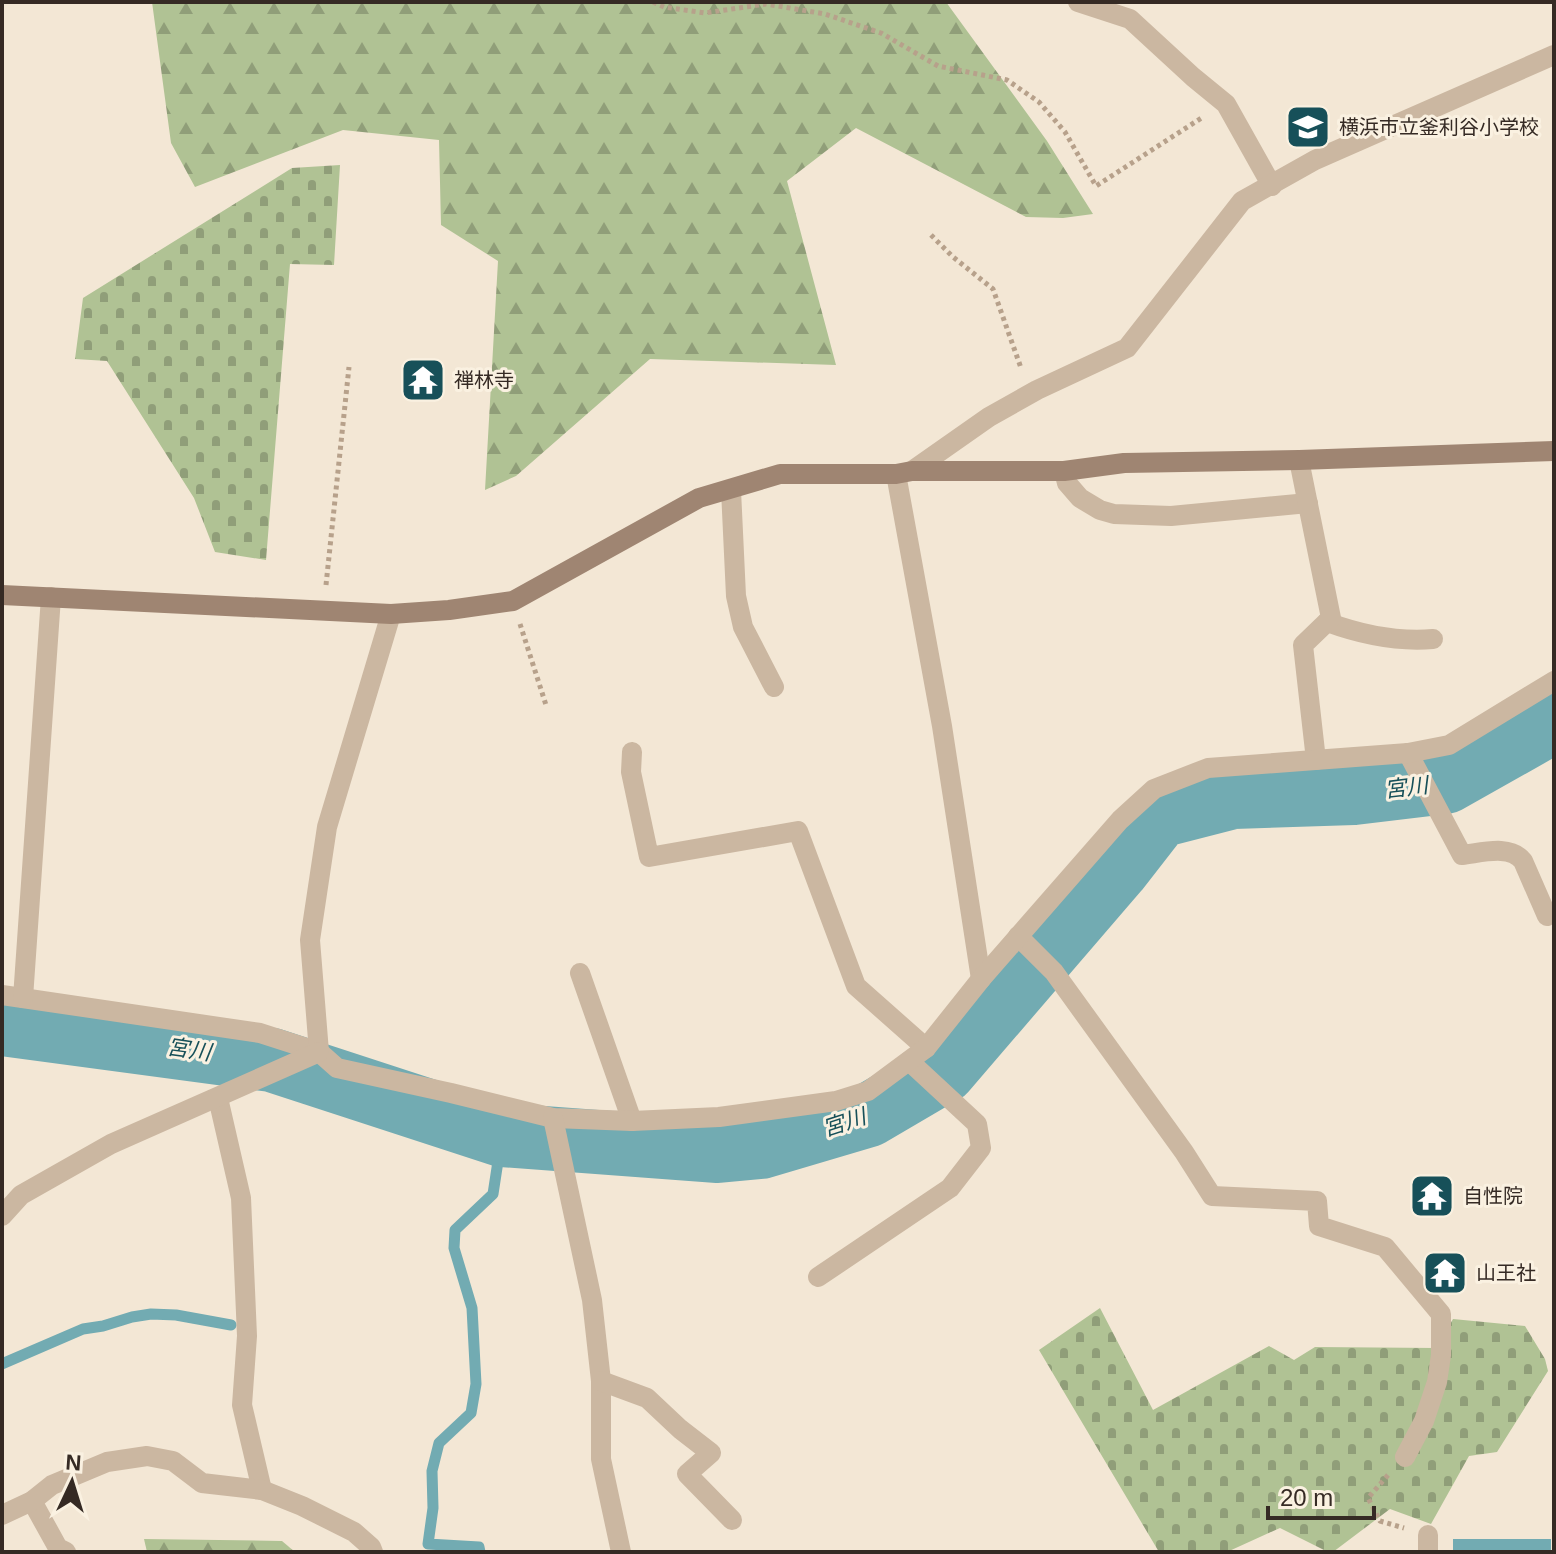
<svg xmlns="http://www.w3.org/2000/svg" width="1556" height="1554" viewBox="0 0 1556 1554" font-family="Helvetica,'Noto Sans JP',sans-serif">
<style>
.forest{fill:url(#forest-firs)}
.cemetery{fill:url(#cemetery-stones)}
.water{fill:#72abb2}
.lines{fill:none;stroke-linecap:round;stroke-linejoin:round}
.stream{stroke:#72abb2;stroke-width:11}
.river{stroke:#72abb2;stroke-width:64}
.path{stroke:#b7a18b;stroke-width:5;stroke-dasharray:4 4;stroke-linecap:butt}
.lane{stroke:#cbb7a1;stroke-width:20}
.street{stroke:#cbb7a1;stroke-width:20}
.secondary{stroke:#9f8572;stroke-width:20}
.labels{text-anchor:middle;stroke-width:6;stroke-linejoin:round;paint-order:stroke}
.poi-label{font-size:20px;fill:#352a24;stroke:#faf1e1;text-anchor:start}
.water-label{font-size:22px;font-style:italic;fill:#175059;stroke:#faf1e1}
</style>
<defs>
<pattern id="forest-firs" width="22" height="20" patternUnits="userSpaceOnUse" patternTransform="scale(2)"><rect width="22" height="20" fill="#b0c294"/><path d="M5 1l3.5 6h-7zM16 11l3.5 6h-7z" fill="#909e79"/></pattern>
<pattern id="cemetery-stones" width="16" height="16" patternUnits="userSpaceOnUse" patternTransform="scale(2)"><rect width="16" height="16" fill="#b0c294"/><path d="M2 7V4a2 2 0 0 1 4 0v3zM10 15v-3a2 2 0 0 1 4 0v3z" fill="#909e79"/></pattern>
</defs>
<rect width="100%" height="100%" fill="#f3e7d5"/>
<g class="forest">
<polygon points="152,2 946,2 1047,141 1093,214 1063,218 1026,217 856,128 787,181 836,365 650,359 516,476 485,490 498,261 441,225 439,140 343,130 195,187 171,143"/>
<polygon points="144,1539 282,1541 295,1552 147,1552"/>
</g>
<g class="cemetery">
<polygon points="340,165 334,265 290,264 266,560 215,552 194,498 107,361 75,359 83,298 292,168"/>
<polygon points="1100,1308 1153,1410 1269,1346 1294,1360 1315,1347 1437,1348 1453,1319 1525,1326 1545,1359 1548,1371 1497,1452 1469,1456 1431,1524 1390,1509 1333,1552 1328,1552 1280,1528 1227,1552 1159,1552 1039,1350"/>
</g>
<rect class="water" x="1453" y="1539" width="98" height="13"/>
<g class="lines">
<g class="stream">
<polyline points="2,1364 83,1329 103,1326 132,1317 151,1314 176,1315 231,1325"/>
<polyline points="480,1552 479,1547 428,1544 433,1508 432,1471 439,1443 471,1413 476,1384 472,1308 454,1248 455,1230 493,1194 502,1135"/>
</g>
<polyline class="river" points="2,1024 272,1060 502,1135 718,1151 761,1147 869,1115 944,1071 1117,870 1159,816 1233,797 1354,793 1446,782 1554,721"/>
<g class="path">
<polyline points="653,2 664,7 705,13 766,4 825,14 881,33 938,66 1007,80 1039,102 1065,132 1096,186 1203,117"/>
<polyline points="931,235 953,257 993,289 1021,368"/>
<polyline points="326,585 349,367"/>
<polyline points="520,624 546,705"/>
<polyline points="1388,1475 1368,1498 1380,1521 1404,1528"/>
</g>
<g class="lane">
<polyline points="1064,471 1067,483 1080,498 1100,510 1114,514 1171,516 1308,503"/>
<polyline points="731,490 736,596 743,627 774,687"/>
<path d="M1327,622C1362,635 1396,642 1433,639"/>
<polyline points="632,752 631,772 649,857 798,831 856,986 926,1048"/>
<path d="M1408,753L1462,855C1481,853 1510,844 1523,861L1547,916"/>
<polyline points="1018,936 1054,972 1184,1152 1212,1196 1317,1201 1319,1226 1385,1247 1441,1314 1441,1355 1437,1382 1424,1421 1405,1457"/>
<polyline points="580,973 632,1121"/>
<polyline points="818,1277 950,1188 981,1148 977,1124 909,1061"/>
<polyline points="1428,1535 1428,1552"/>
</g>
<g class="street">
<polyline points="1078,2 1130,19 1193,77 1226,104 1272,186"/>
<polyline points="1299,460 1331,618 1303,645 1316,760"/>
<polyline points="912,471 989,417 1037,390 1127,348 1242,201 1315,160 1554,55"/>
<polyline points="896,474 942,726 981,979"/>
<polyline points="2,995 260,1033 319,1052 337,1068 451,1093 553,1118 632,1121 719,1117 836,1101 868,1091 926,1048 981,979 1120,820 1154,789 1208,768 1408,753 1449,745 1554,681"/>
<polyline points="23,998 51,597"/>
<polyline points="319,1052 310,940 327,827 391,614"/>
<polyline points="218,1098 241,1198 247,1336 242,1405 262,1490"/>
<polyline points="553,1118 592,1300 601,1381 601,1459 621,1552"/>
<polyline points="2,1216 21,1195 111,1144 319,1052"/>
<polyline points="601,1381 647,1398 680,1429 711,1453 687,1474 732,1520"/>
<polyline points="32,1501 58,1548 66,1552"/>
<polyline points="2,1515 32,1501 52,1485 107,1462 147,1456 173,1461 202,1483 262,1490 302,1506 354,1532 371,1547 373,1552"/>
</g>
<polyline class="secondary" points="2,595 391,614 449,610 513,601 699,498 780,474 896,474 912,471 1064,471 1124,463 1299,460 1554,451"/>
</g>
<defs>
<g id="school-square" transform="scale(2.3)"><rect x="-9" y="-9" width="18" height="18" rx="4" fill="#175059" stroke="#faf1e1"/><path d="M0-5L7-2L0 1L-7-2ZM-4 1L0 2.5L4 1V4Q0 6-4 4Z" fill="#fff"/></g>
<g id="temple-square" transform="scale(2.3)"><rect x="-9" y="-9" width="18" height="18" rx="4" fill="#175059" stroke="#faf1e1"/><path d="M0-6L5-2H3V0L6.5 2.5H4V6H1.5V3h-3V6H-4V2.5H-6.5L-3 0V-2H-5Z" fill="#fff"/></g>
</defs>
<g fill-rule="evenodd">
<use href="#school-square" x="1308" y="127"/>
<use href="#temple-square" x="423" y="380"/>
<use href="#temple-square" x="1432" y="1196"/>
<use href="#temple-square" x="1445" y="1273"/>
</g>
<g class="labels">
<g class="poi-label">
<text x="1339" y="134">横浜市立釜利谷小学校</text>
<text x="454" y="387">禅林寺</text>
<text x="1463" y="1203">自性院</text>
<text x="1476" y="1280">山王社</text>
</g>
<g class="water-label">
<text transform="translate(1406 787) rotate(-7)" y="8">宮川</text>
<text transform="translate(189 1049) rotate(8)" y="8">宮川</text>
<text transform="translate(844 1122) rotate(-18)" y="8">宮川</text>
</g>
</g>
<rect width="1556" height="1554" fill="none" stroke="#352a24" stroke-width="8"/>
<g transform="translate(72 1482) rotate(4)" stroke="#faf1e1" stroke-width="6" paint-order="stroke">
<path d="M0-6L14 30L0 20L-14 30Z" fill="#352a24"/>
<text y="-12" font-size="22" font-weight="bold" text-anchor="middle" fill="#352a24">N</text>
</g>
<path d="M1268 1506v12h106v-12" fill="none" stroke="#352a24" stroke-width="4"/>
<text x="1280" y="1506" font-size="24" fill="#352a24" stroke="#faf1e1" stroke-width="6" paint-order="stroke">20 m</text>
</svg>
